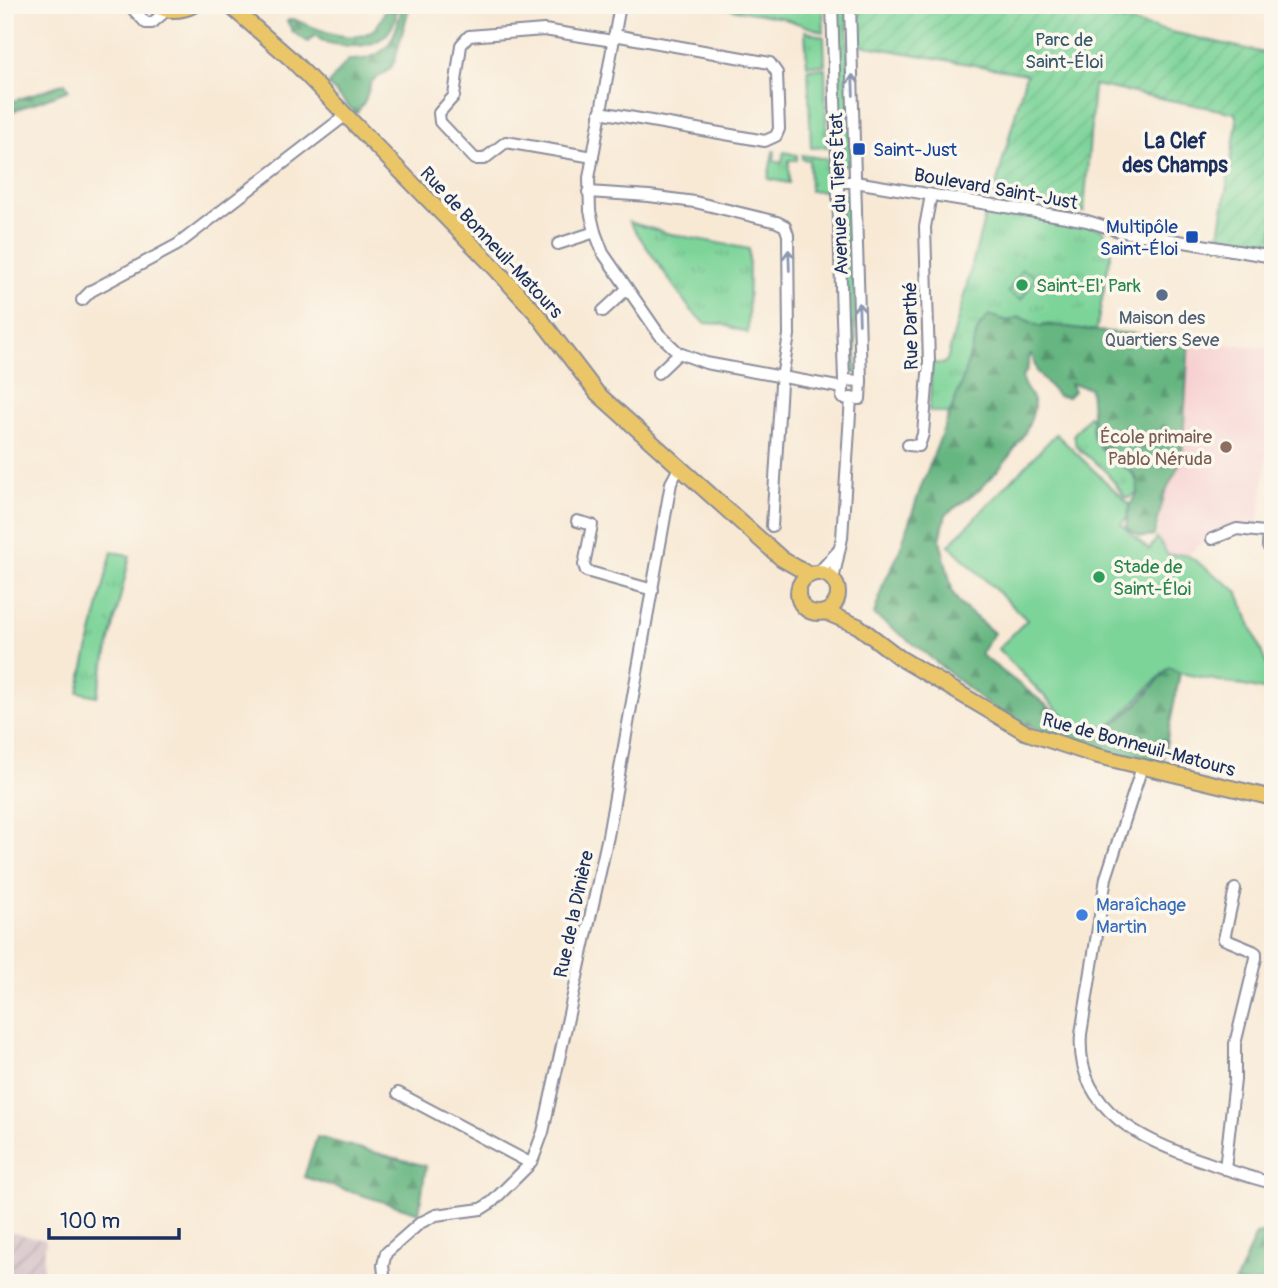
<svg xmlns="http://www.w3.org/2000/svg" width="1278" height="1288" viewBox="0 0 1278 1288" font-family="Pangolin,sans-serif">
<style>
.built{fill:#f7cfd0}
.industrial{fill:url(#industrial-furrows)}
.grass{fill:url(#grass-tufts);stroke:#4c827c;stroke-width:2}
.forest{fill:url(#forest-firs);stroke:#407270;stroke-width:2}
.garden{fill:url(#garden-furrows);stroke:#4c827c;stroke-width:2}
.pitch{fill:#7dd499;stroke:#4c827c;stroke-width:2}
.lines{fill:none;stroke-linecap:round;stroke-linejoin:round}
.minor-casing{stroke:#8a8c9a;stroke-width:14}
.major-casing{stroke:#8a8c9a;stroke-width:18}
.minor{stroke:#fff;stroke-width:10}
.major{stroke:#ebc669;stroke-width:14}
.oneway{stroke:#8d97ae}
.transit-dot{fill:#1a4fb4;stroke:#fbf7ec;stroke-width:2.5}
.leisure-dot{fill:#2e9e5b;stroke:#fbf7ec;stroke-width:2.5}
.service-dot{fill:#5c6f8a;stroke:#fbf7ec;stroke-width:2.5}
.education-dot{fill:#8d6e63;stroke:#fbf7ec;stroke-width:2.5}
.shop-dot{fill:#3f7fe0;stroke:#fbf7ec;stroke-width:2.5}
.labels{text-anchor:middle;stroke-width:7;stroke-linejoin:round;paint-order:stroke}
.park-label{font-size:19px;fill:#34586d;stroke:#fbf7ec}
.transit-label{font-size:19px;fill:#164399;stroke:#fbf7ec;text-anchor:start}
.street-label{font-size:19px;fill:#1b2f5e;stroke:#fbf7ec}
.leisure-label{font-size:19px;fill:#27864d;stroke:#fbf7ec;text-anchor:start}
.service-label{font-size:19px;fill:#4e5e75;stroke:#fbf7ec}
.education-label{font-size:19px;fill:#785e54;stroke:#fbf7ec;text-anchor:end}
.shop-label{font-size:19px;fill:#366cbe;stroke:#fbf7ec;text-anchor:start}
.neighbourhood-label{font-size:21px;font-weight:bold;fill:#1b2f5e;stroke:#fbf7ec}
</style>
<defs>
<pattern id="industrial-furrows" width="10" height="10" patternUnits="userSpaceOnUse" patternTransform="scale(1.75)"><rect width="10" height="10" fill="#d2bdc5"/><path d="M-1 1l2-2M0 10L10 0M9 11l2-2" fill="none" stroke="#aa9aa3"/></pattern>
<pattern id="grass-tufts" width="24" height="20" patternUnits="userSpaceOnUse" patternTransform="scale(1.75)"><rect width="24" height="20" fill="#7dd499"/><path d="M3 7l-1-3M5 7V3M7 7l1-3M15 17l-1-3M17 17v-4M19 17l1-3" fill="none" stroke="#6bb686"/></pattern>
<pattern id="forest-firs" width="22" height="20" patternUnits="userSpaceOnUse" patternTransform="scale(1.75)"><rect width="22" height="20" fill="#66b681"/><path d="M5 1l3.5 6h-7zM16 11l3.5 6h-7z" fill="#53946d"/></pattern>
<pattern id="garden-furrows" width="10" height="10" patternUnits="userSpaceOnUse" patternTransform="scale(1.75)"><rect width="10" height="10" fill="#7dd499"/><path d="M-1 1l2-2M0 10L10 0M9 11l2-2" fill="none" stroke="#6bb686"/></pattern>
</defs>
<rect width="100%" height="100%" fill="#fbf7ec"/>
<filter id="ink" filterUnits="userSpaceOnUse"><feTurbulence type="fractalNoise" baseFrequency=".0143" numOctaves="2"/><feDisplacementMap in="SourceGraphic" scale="14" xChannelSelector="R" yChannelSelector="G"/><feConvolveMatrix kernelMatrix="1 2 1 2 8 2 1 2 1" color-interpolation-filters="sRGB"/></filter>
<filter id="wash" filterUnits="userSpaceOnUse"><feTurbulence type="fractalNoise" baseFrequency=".00686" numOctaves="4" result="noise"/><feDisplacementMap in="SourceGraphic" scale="28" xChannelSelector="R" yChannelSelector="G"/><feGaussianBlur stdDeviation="1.57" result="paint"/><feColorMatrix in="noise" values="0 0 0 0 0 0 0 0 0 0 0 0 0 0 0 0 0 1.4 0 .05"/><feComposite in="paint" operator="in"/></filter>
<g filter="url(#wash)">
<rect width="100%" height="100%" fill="#f8e9d5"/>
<polygon class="built" points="1189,340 1273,349 1273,434 1270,434 1258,528 1214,533 1190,553 1168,555 1157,538 1165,495 1183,460"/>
<polygon class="industrial" points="5,1231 46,1240 41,1283 5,1283"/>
<g class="grass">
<polygon points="709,5 823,5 824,32 782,18"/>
<polygon points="835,5 847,5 852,166 839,166"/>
<polygon points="805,31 824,37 825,65 807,65"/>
<polygon points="825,68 827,147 811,148 808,69"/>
<polygon points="773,151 775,151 774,161 782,163 784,152 797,155 797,160 789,160 789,183 768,179"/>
<polygon points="802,155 827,159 828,191 810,191 809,160 802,159"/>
<polygon points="840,193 853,193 856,373 847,373"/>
<polygon points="987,208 1085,224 1103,230 1112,246 1096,331 1044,324 1041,328 1020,317 960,387 950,414 929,411 932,363 943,364 947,360"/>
<polygon points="629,222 666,233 749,249 748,333 721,324 705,323 690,309"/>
<path d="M1089,416L1092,418C1092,423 1092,430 1093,435C1100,460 1140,464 1138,492L1129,498L1125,497L1104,469L1076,447L1074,434Z"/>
<polygon points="112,551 130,556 97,696 78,692"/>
</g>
<g class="forest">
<path d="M386,5H397C396,40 370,50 339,45C328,43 323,43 315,35L308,42L293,32L287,21L293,19C325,32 376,57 386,5Z"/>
<path d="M402,5H409V8L395,60L390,69L371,82L365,101L356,114L328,85L348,60C387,61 396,39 402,5Z"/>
<polygon points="65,83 69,90 5,114 5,104"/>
<path d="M989,315L1008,321L1020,317L1041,327L1044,324L1096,331L1189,338L1182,460L1164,495L1154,536L1141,537L1126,527L1130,505L1138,492L1137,479L1133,473L1113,460L1094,438L1090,388L1070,384L1074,391L1068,397L1058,396L1037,372L1032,355H1030L1027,370L1022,377C1022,389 1034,394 1034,406C1032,431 1002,467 985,484C974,496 958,505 946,514L940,540L953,593L960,604L994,633L980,654L1075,727L1104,731C1130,714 1150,691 1169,667L1180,673L1162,765L1068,742L1017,721L987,704L919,648L874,615L883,585L898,555L921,487L960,387L978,329Z"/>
<polygon points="317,1137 426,1166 419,1213 304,1177"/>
<polygon points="1273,1231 1273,1283 1235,1283 1256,1234"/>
</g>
<polygon class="garden" points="859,5 1102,5 1102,16 1273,55 1273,244 1219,235 1237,122 1235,113 1094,85 1084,212 993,197 1026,74 860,45"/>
<g class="pitch">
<polygon points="1022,269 1036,277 1021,300 1008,292"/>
<polygon points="1056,434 1130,505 1127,517 1121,524 1149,550 1157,538 1168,555 1186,554 1237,591 1273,681 1273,692 1180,673 1169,667 1128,709 1104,731 1070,722 998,649 1027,620 949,545"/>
</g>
</g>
<g filter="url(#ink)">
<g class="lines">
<g class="minor-casing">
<g id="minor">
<polyline points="129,5 146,23 152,23 166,11"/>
<polyline points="620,5 589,178 590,211 595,232 603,253 659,334 679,353 706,363 843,388"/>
<polyline points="832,5 844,380"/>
<polyline points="850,5 861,381"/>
<polyline points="600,112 765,141 776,136 779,129 777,73 770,63 614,35"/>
<polyline points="593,157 506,142 484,159 475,159 440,122 439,113 454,96 461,45 469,36 544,30 613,41"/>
<polyline points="837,182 855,182 1066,217 1087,221 1119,231 1273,257"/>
<polyline points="588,192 649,196 695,202 777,222 785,226 788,235 789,335 781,384 772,526"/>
<polyline points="558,244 595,232"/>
<polyline points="82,300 91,291 177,245 346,115"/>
<polyline points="603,311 627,289"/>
<polyline points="658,373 679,353"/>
<polygon points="844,380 861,381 860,399 842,398"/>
<polyline points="908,445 919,446 923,434 929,362 925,227 931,195"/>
<polyline points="577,521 592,525 584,565 586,571 653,590"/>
<polyline points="1269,533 1268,546 1273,552"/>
<polyline points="1212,539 1237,529 1273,533"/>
<polyline points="818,573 838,551"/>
<polyline points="833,580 842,538 851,398"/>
<path d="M1142,767L1106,878L1081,1034C1075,1111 1145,1142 1206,1162C1228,1170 1250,1178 1273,1183"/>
<polyline points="398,1093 530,1163"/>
<polyline points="1225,1169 1235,1080 1235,1044 1256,958 1256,953 1253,951 1224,939 1235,889"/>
<polyline points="385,1283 383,1265 386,1253 420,1223 436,1215 481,1209 492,1202 528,1166 533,1159 543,1132 608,836 671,483 679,468"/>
</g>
</g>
<g class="major-casing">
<g id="major">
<path d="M154,5C168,12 180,12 194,5"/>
<polyline points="229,5 291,59 494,267 536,313 597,393 782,559 810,575"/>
<circle cx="818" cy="593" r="20"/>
<polyline points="825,612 858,626 900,658 1025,732 1094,755 1273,798"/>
</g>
</g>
<use href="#minor" class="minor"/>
<use href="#major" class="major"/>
</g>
<defs><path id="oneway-shaft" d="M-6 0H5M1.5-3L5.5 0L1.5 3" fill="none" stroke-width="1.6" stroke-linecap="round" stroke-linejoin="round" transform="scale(1.75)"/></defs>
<g class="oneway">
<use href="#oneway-shaft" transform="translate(853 85) rotate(-92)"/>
<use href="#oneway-shaft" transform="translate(789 260) rotate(-92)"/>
<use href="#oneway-shaft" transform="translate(859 313) rotate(-92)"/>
</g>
</g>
<g class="transit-dot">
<rect x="852" y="142" width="14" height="14" rx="3.5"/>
<rect x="1185" y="230" width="14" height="14" rx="3.5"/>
</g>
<g class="leisure-dot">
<circle cx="1022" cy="285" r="7"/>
<circle cx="1099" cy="577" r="7"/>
</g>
<circle class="service-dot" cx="1162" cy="295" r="7"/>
<circle class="education-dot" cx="1226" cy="447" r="7"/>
<circle class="shop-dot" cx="1082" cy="915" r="7"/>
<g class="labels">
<g class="park-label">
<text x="1064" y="46">Parc de<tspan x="1064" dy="22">Saint-Éloi</tspan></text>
</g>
<g class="transit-label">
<text x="873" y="156">Saint-Just</text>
<text x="1178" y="233" text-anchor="end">Multipôle<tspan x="1178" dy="22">Saint-Éloi</tspan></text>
</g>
<g class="street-label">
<text transform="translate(996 188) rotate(10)" y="7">Boulevard Saint-Just</text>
<text transform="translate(838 194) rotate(-92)" y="7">Avenue du Tiers État</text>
<text transform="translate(492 242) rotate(47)" y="7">Rue de Bonneuil-Matours</text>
<text transform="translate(910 326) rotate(-91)" y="7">Rue Darthé</text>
<text transform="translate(1139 744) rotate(15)" y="7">Rue de Bonneuil-Matours</text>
<text transform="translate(573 914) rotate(-78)" y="7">Rue de la Dinière</text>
</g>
<g class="leisure-label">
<text x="1036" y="292">Saint-El' Park</text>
<text x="1113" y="573">Stade de<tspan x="1113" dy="22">Saint-Éloi</tspan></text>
</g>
<g class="service-label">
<text x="1162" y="324">Maison des<tspan x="1162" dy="22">Quartiers Seve</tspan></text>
</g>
<g class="education-label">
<text x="1212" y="443">École primaire<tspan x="1212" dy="22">Pablo Néruda</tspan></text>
</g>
<g class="shop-label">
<text x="1096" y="911">Maraîchage<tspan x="1096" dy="22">Martin</tspan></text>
</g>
<g class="neighbourhood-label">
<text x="1175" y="148">La Clef<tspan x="1175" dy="24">des Champs</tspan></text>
</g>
</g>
<rect width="1278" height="1288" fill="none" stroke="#fbf7ec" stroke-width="28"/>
<path d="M49 1228v10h130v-10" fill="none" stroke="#1b2f5e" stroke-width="3.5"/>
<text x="60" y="1228" font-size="21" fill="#1b2f5e" stroke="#fbf7ec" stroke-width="5" paint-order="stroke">100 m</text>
</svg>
